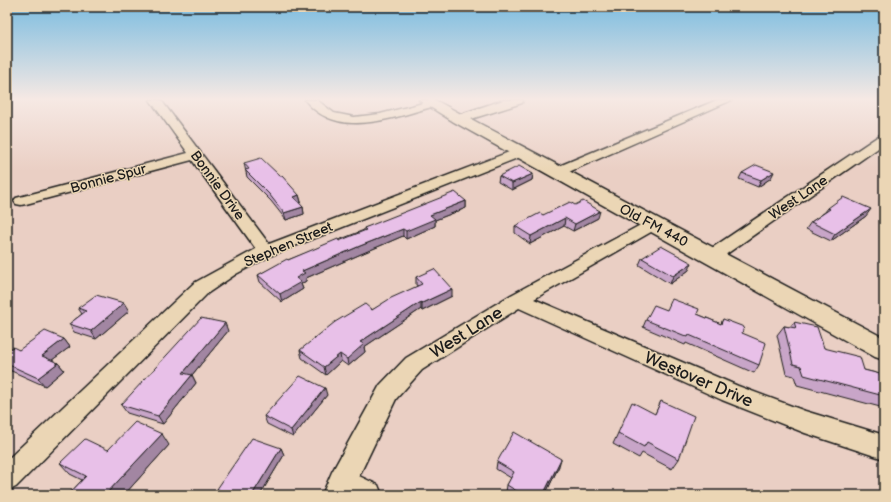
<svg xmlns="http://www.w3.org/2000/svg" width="891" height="502" viewBox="0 0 891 502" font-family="'Balsamiq Sans',sans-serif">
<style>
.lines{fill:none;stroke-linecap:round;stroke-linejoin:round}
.minor-casing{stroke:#1c1c1c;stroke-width:3}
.tertiary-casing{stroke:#1c1c1c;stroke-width:3}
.minor{fill:#ebd6b5;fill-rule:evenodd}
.tertiary{fill:#ebd6b5;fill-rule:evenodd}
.wall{fill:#c8a5c8;stroke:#1c1c1c}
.shaded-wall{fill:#a286a2;stroke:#1c1c1c}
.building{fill:#e8c0e8;stroke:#1c1c1c}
.labels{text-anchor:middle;stroke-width:3;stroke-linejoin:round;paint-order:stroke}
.street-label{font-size:14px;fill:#1c1c1c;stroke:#ebd6b5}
.near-street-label{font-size:17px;fill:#1c1c1c;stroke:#ebd6b5}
</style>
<rect width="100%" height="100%" fill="#eacfc4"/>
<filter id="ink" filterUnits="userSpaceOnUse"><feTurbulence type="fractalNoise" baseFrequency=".025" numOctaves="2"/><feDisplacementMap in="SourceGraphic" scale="8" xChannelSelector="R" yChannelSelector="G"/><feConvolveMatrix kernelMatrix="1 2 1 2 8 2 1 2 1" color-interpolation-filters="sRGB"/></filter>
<g filter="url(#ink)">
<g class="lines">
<g class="minor-casing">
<g id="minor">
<polygon points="150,100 161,100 269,244 517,149 525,149 527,152 525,155 272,255 236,274 208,293 16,487 7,491 7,460 194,283 256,249 192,160 26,204 21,205 16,204 14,201 16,198 188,153"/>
<path d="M305,100H317L334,113L354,117L380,114L431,101L436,104L435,106C394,117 338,141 305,100Z"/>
<polygon points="717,100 732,100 562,175 552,175 550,172 552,169"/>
<polygon points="884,134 884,144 718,260 712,261 706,260 703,256 706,252 880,135"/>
<polygon points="652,220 658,222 660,225 658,228 534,299 738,386 805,411 884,435 884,459 805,433 722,400 519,308 422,370 396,399 359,476 378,485 382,495 322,495 332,472 380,385 406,358 511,295 646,222"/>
</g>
</g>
<g class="tertiary-casing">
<polygon id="tertiary" points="419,100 435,100 461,114 503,100 523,100 522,103 471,119 884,338 884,360 875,357 454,122"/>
</g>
<use href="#minor" class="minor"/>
<use href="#tertiary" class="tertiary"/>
</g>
<g class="wall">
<polygon points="244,163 299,195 301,202 299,203 303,207 304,214 286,220 271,201 247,177"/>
<polygon points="742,173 771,178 758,187 739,179"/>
<polygon points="533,174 532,180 512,190 498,182 499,176"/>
<polygon points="466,201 466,208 435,220 435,226 406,239 403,236 361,254 306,278 306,281 301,284 303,289 282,302 260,282 258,275 288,260 364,230 364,228"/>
<polygon points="828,208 866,216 831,241 806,229 811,222 825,212"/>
<polygon points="543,215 598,218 573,231 564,226 530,244 515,233 515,226"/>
<polygon points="642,258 689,270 670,284 639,265"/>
<polygon points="416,277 452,296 422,311 421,309 364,347 365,352 348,366 341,361 326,375 302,358 300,350 372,310 418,286 416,285"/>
<polygon points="78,308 129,311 96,339 74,332 69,324 82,314"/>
<polygon points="667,310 697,314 721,324 723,319 742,333 759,365 754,373 686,343 685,345 643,327 646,320"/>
<polygon points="794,322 824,348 864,370 884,375 884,408 797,385 794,376 786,374 777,335 784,326 790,327"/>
<polygon points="228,331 192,375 196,383 163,424 127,413 121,405"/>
<polygon points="64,339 70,347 52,360 58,363 64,370 45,386 7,369 7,351 19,350"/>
<polygon points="327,395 293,437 267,424 264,416"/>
<polygon points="661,401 679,459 672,469 642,453 639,458 613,444 618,433 655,414"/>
<polygon points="169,445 124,495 68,495 82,480 70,474 60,463"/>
<polygon points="281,448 284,455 260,495 220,495 217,489"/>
<polygon points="497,462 559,466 545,495 511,495 506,492 507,485 511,478 496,469"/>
</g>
<g class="shaded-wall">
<polygon points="774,172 771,178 758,187 761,180"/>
<polygon points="533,174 532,180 512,190 512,183"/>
<polygon points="299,195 301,202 296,204 294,197"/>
<polygon points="466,201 466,208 435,220 435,226 406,239 406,231 430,215"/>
<polygon points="303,207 304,214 286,220 284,213"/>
<polygon points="871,209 866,216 831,241 835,234"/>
<polygon points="600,211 598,218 573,231 575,224"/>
<polygon points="565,218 564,226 530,244 531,236"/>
<polygon points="403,229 403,236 361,254 306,278 306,281 301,284 303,289 282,302 280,294 296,278 302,271 360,246"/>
<polygon points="692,263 689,270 670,284 673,276"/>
<polygon points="452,289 452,296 422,311 422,303"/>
<polygon points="421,302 421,309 364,347 365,352 348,366 347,359 360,342"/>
<polygon points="124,303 129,311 96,339 91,331"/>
<polygon points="225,323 228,331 187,381 183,373"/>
<polygon points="64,339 70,347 48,363 42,356"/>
<polygon points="340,354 341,361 326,375 324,367"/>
<polygon points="58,363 64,370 45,386 38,378"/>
<polygon points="192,375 196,383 163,424 158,416"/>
<polygon points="325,388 327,395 293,437 291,430"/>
<polygon points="162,434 169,445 124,495 105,495"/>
<polygon points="281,448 284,455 260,495 252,495"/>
<polygon points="561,459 559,466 545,495 543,495"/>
</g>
<g class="building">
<polygon points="261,158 280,176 282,176 299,195 294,197 303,207 284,213 269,194 245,170 249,169 244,163"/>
<polygon points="756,165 774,172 761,180 742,173"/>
<polygon points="519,166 533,174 512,183 499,176"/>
<polygon points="455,192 466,201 430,215 435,219 406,231 403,229 360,246 302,271 305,273 296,278 301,282 280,294 258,275 287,259 288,260 338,239 339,241 366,230 364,228"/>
<polygon points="843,197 871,209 835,234 811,222 830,209 828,208"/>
<polygon points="583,201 600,211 575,224 565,218 531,236 515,226 540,213 543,215 570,202 575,205"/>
<polygon points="661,246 692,263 673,276 642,258"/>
<polygon points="434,269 452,289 422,303 421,302 360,342 364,344 347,359 340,354 324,367 300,350 335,322 365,304 372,310 391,298 422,284 416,277"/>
<polygon points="96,295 124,303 91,331 69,324 86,311 78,308"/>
<polygon points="672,299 699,309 697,314 721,324 723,319 744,327 742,333 766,343 759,365 689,335 688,337 646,320 654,305 667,310"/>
<polygon points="201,318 225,323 183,373 192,375 158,416 121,405"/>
<polygon points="794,322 817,327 824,348 860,357 864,370 884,375 884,396 804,375 801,366 793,364 784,326 796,328"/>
<polygon points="45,331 64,339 42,356 58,363 38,378 7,364 7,351 13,347 19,350"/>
<polygon points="300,376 325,388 291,430 264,416"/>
<polygon points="661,401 694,416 679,459 647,442 644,447 618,433 632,402 655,414"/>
<polygon points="135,422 162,434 105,495 68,495 86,476 60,463 85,439 108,450"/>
<polygon points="514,432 561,459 543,495 523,495 507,485 514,472 497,462"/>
<polygon points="252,438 281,448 252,495 221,495 223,492 217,489"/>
</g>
</g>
<linearGradient id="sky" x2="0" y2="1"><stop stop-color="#7bbce0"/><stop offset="0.58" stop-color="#f6e9e4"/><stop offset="1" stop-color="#f6e9e4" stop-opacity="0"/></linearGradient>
<rect width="891" height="171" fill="url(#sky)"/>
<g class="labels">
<g class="street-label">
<text transform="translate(108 178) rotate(-15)" y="5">Bonnie Spur</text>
<text transform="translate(218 185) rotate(54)" y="5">Bonnie Drive</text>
<text transform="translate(798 197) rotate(-34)" y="5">West Lane</text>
<text transform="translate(654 225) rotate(28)" y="5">Old FM 440</text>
<text transform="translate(288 244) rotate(-23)" y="5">Stephen Street</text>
</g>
<g class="near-street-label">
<text transform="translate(466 332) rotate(-32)" y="6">West Lane</text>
<text transform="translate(699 379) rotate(23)" y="6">Westover Drive</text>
</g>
</g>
<rect width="891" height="502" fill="none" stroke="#ebd6b5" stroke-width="24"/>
<rect x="12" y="12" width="867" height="478" fill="none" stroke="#1c1c1c" stroke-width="1.5" filter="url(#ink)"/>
</svg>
